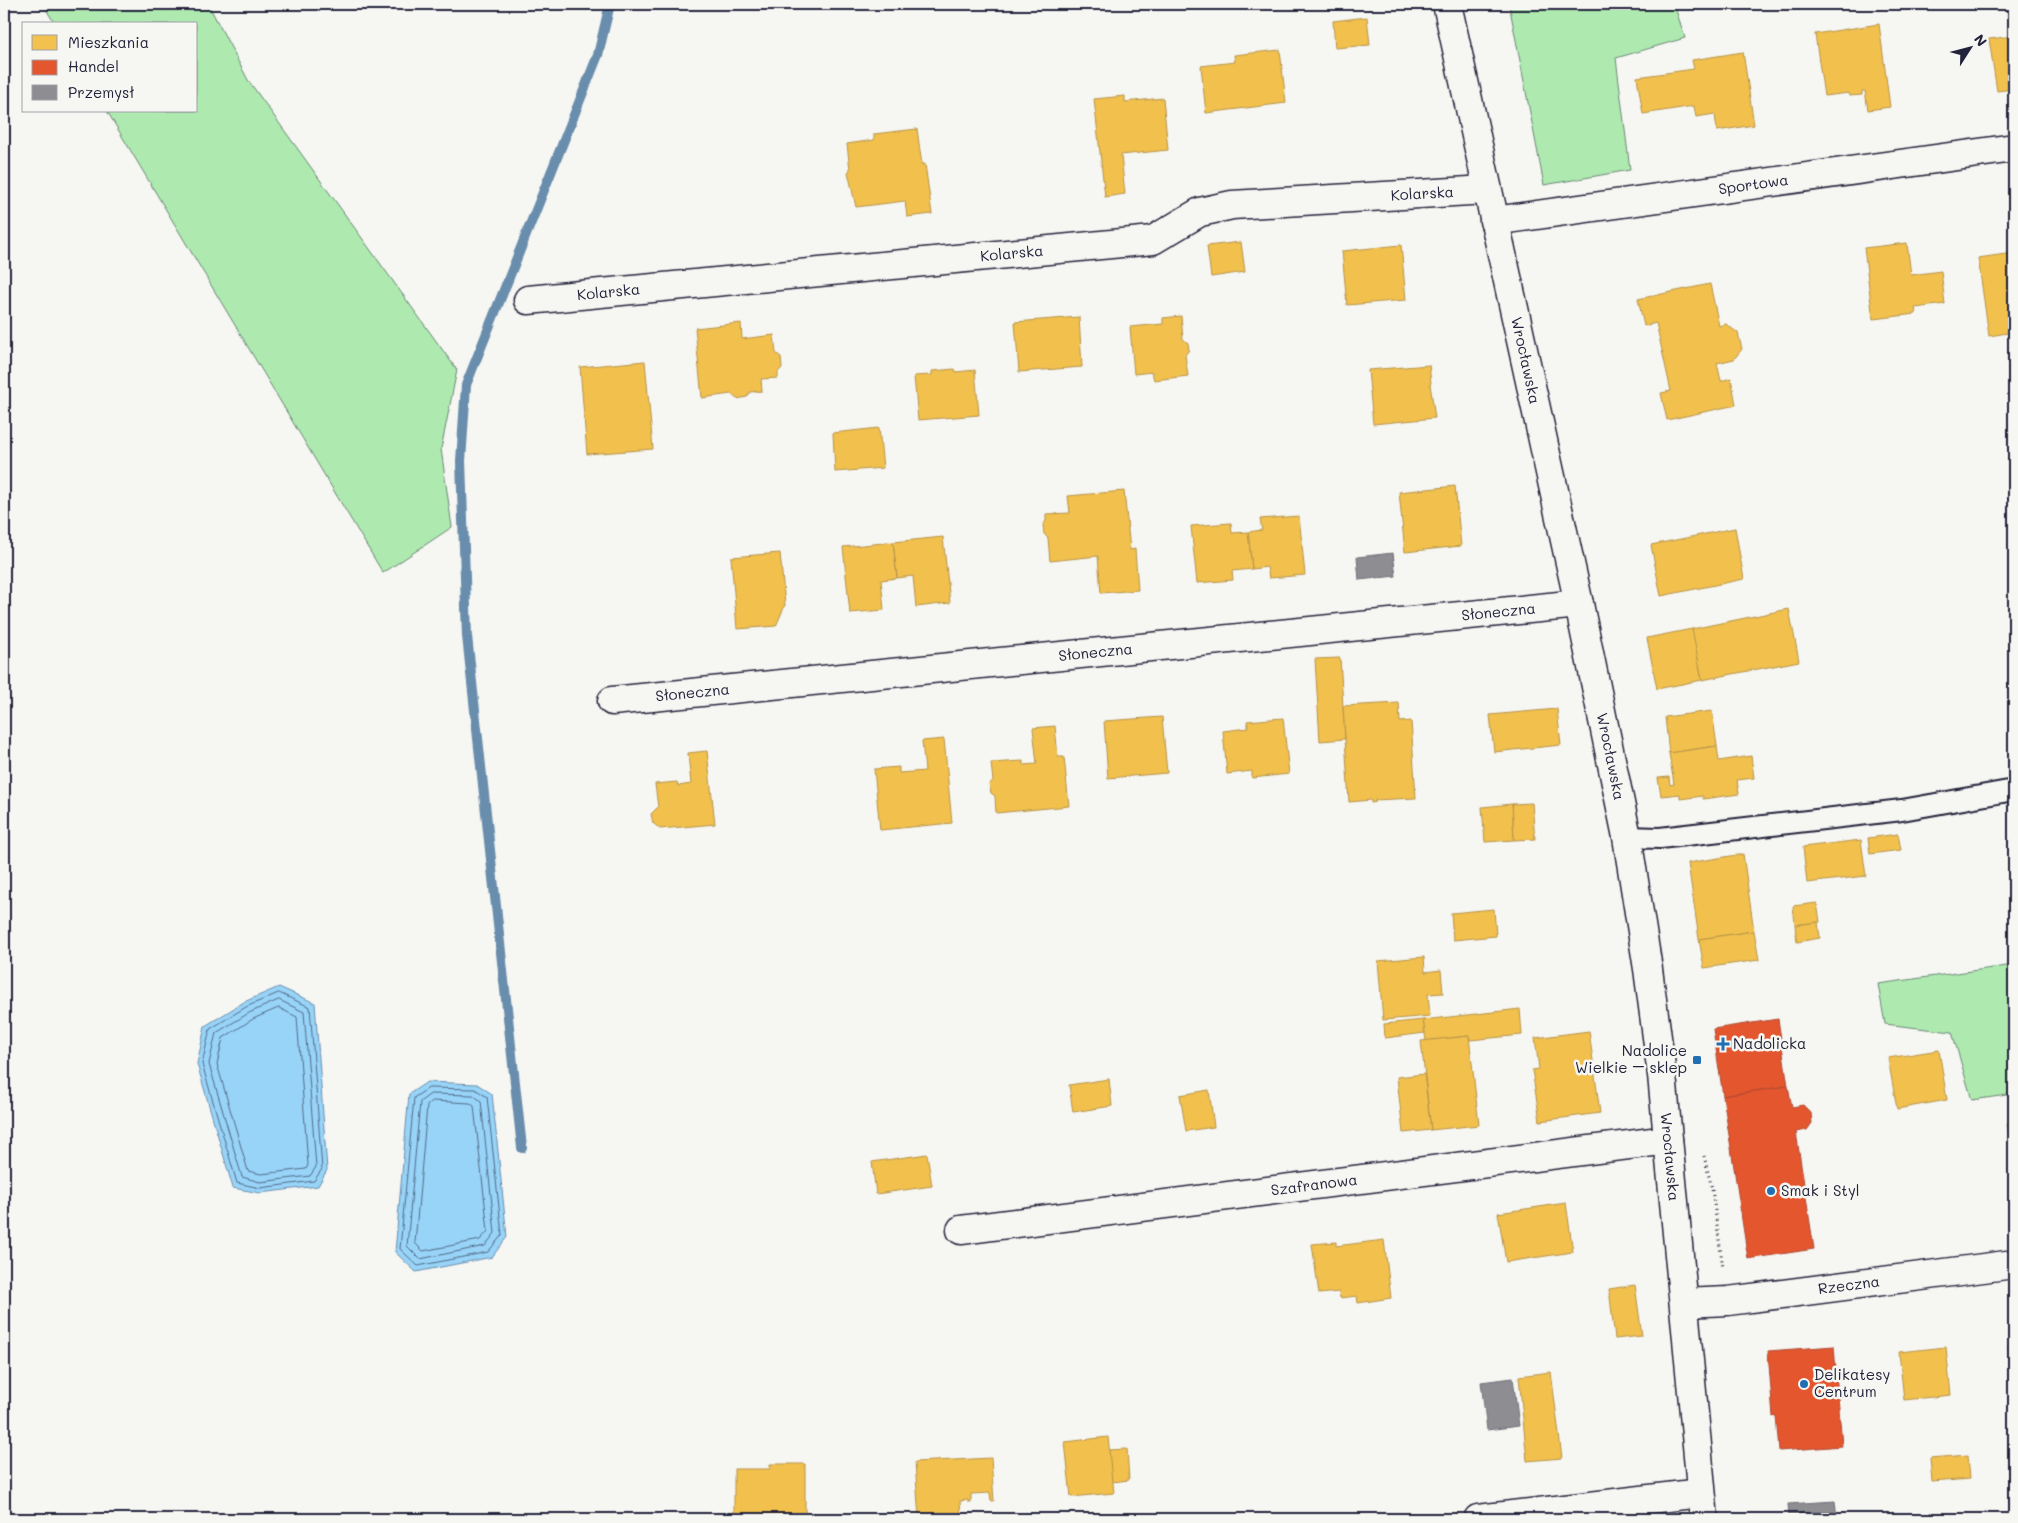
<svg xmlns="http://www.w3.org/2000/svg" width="2018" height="1523" viewBox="0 0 2018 1523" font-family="Mali,sans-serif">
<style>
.green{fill:#aeeaaf;stroke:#688675}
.water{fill:#98d4f8;stroke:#698dac}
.homes{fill:#f2c14e;stroke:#b49148}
.shops{fill:#e4572e;stroke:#aa4732}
.industry{fill:#8d8d92;stroke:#6d6d78}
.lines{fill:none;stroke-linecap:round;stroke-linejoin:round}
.shore{stroke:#516987;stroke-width:1}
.stream{stroke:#698dac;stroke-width:10}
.service-casing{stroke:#22223b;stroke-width:24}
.minor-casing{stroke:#22223b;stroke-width:31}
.tertiary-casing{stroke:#22223b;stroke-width:31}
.path{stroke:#22223b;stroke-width:3;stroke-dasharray:1 4;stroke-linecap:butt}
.service{stroke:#f6f6f2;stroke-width:20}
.minor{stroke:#f6f6f2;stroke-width:28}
.tertiary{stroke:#f6f6f2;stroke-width:28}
.poi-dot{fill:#1f6fb2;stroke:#f6f6f2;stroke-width:2}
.labels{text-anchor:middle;stroke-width:5;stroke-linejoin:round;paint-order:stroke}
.street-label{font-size:15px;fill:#22223b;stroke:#f6f6f2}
.poi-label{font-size:15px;fill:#22223b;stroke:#f6f6f2;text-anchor:start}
</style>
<rect width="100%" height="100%" fill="#f6f6f2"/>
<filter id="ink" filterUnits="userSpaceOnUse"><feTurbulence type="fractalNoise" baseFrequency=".02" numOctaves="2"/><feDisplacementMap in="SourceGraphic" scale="10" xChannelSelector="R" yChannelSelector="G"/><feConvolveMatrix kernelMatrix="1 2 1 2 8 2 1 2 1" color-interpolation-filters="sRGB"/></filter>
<g filter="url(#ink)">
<g class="green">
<polygon points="47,4 208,4 248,80 457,370 441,449 452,527 383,573 107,111 196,111 196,24 55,24 44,6"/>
<polygon points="1509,4 1674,4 1685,38 1616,58 1630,170 1544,185"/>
<polygon points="2014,965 2014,1094 1972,1100 1952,1032 1885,1024 1878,984"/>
</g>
<g class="water">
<polygon points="279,987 315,1003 327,1170 318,1186 260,1193 233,1188 197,1064 205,1026 244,1002"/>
<polygon points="427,1082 477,1084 492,1094 507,1237 492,1257 416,1272 395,1252 409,1094"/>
</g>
<g class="homes">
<polygon points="1367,17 1370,45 1335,48 1333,21"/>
<polygon points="1879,24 1890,107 1868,110 1865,91 1862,91 1862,95 1850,96 1849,93 1824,96 1815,34"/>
<polygon points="2014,36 2014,89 1997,91 1989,39"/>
<polygon points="1280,50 1286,103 1206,113 1201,66 1235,62 1234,55"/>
<polygon points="1743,52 1754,125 1717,131 1715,114 1696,117 1694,106 1643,114 1637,77 1694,69 1692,60"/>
<polygon points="1125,96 1125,102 1163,98 1168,150 1121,155 1125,194 1105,197 1094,99"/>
<polygon points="917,129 922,165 925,164 932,214 907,217 905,201 856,207 848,172 850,170 847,144 874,140 874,134"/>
<polygon points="1241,242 1245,272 1211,277 1207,246"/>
<polygon points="1907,243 1911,275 1941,271 1945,304 1915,308 1916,314 1873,319 1864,248"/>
<polygon points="1401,245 1406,300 1347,305 1342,251"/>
<polygon points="2013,253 2014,332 1989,336 1978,258"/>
<polygon points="1710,284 1719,326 1726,324 1738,333 1742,349 1734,359 1717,363 1721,381 1731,378 1736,405 1667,420 1661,393 1671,391 1656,323 1644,326 1638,299"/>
<polygon points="1181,316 1183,339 1188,343 1189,350 1185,355 1188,376 1154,380 1152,372 1134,374 1130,327 1163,324 1163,318"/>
<polygon points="1079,317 1082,367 1019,372 1015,322"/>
<polygon points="741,323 742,339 774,335 776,353 781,357 782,368 778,372 778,378 761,379 762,391 750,392 747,397 737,399 731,394 702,398 695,328"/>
<polygon points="645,361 653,449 587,454 580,367"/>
<polygon points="1429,365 1431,383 1430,384 1435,418 1373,424 1368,370"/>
<polygon points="955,369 956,372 975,370 979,415 918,420 914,376 932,375 932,371"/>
<polygon points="879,428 883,468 835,472 833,433"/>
<polygon points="1455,486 1461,546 1405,552 1399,492"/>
<polygon points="1124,491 1130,550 1135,549 1138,590 1101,593 1098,556 1050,561 1048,538 1044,534 1043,525 1046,521 1046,514 1070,513 1068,496"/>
<polygon points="1299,516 1305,575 1269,578 1267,567 1252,569 1248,532 1262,530 1260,519"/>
<polygon points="1231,523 1232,533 1248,532 1252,569 1232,571 1233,580 1197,583 1191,526"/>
<polygon points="1735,528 1744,579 1661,596 1651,545"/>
<polygon points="943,537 950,603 916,607 913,576 897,578 893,542"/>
<polygon points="893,542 897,578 881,580 884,610 850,613 843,547"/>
<polygon points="780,553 785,605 776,626 737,629 731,557"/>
<polygon points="1789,609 1799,661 1702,680 1692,629"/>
<polygon points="1692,629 1702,680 1657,689 1647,638"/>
<polygon points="1340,658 1345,739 1320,741 1315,659"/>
<polygon points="1399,703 1400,722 1411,721 1416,798 1375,800 1376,802 1371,803 1371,800 1349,802 1343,706"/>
<polygon points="1557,709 1561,745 1494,752 1490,715"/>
<polygon points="1712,711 1717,746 1669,753 1665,717"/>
<polygon points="1162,717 1167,773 1108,778 1104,721"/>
<polygon points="1283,718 1289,774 1252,778 1252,771 1227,774 1223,731 1248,728 1247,721"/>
<polygon points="1055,726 1058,757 1064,757 1069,806 996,813 995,796 991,793 989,784 993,781 991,763 1023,761 1023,765 1037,764 1033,728"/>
<polygon points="944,739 952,823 880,830 874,769 899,767 899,773 925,771 922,741"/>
<polygon points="1717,746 1719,761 1751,756 1754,778 1737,780 1739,794 1703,799 1703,796 1680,799 1680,794 1661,796 1658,778 1669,777 1670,785 1674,784 1669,753"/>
<polygon points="707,751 715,824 660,829 653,823 651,814 658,807 655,784 677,782 678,786 691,784 688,753"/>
<polygon points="1532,803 1535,839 1514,840 1512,804"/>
<polygon points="1512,804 1514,840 1485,842 1482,807"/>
<polygon points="1898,834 1901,850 1870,854 1868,838"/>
<polygon points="1861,840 1866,876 1807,883 1803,847"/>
<polygon points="1743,854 1754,931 1699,939 1688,863"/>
<polygon points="1817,903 1820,922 1795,925 1793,906"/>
<polygon points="1494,909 1496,936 1453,940 1451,913"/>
<polygon points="1818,922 1820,938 1797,942 1795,925"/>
<polygon points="1754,931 1759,960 1704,968 1699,939"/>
<polygon points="1424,957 1425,972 1441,970 1443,993 1428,994 1430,1016 1383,1020 1378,961"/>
<polygon points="1520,1009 1522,1035 1470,1040 1469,1036 1426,1041 1423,1020"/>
<polygon points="1423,1020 1425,1033 1385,1038 1384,1024"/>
<polygon points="1589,1031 1600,1113 1540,1121 1532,1070 1539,1069 1535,1038"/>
<polygon points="1469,1036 1479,1125 1431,1130 1421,1041"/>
<polygon points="1939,1050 1947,1100 1897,1109 1888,1058"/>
<polygon points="1424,1074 1431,1130 1403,1133 1397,1077"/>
<polygon points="1109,1079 1112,1106 1073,1112 1069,1085"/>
<polygon points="1209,1090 1214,1127 1186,1131 1180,1095"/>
<polygon points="2014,1122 2014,1159 2007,1123"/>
<polygon points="927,1154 932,1186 876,1194 872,1162"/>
<polygon points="1566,1203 1573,1252 1506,1262 1498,1213"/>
<polygon points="1384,1240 1391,1298 1358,1303 1357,1296 1340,1298 1339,1292 1319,1294 1312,1244 1336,1242 1336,1246"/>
<polygon points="1635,1285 1642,1336 1615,1339 1609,1289"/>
<polygon points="2014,1344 2014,1392 2012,1393 2008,1345"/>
<polygon points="1946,1347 1951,1395 1904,1400 1899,1352"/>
<polygon points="1551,1372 1562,1458 1527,1461 1519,1376"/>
<polygon points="1108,1437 1114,1493 1071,1497 1065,1442"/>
<polygon points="1127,1449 1129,1480 1112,1482 1109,1450"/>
<polygon points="1968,1455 1970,1479 1932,1482 1930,1458"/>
<polygon points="991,1458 994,1501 991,1501 990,1493 971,1494 971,1502 968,1502 968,1500 960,1501 961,1519 919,1519 915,1462"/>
<polygon points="770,1464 805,1464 805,1519 771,1519 771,1517 734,1517 734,1469 770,1469"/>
<polygon points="1633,1514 1634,1519 1605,1519 1605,1517"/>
</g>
<g class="shops">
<polygon points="1778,1019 1788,1086 1723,1096 1713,1029"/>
<polygon points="1788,1086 1792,1107 1803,1105 1811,1113 1812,1123 1807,1130 1796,1132 1814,1249 1748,1259 1723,1096"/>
<polygon points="1834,1346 1842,1446 1779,1451 1776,1416 1773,1417 1768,1351"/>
</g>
<g class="industry">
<polygon points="1393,553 1396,576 1359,580 1357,557"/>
<polygon points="1513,1378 1519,1426 1487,1430 1481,1382"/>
<polygon points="1835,1501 1837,1519 1789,1519 1788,1504"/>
</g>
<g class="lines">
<g class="shore">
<polygon points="279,993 310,1007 322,1169 314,1181 260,1188 237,1183 202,1064 210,1029 246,1007"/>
<polygon points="279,1000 304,1012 316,1167 310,1176 260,1182 242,1177 209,1064 216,1033 249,1013"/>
<polygon points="279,1008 297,1017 308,1165 306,1169 261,1174 248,1171 217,1064 223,1038 253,1019"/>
<polygon points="429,1088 475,1089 487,1097 502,1235 488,1252 418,1266 400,1249 414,1098"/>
<polygon points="431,1094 473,1095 481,1101 495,1233 485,1246 420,1259 407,1246 420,1102"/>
<polygon points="433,1101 470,1103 474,1106 488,1231 480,1240 423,1251 415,1243 427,1106"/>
</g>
<polyline class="stream" points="522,1148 467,636 461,461 466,385 598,55 610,4"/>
<g class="service-casing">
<polyline id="service" points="1627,837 1660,838 1902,810 2014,790"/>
</g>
<g class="minor-casing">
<g id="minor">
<path id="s1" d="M1494,221L2014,148"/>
<path id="s2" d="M528,300L1153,240L1200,212L1232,205L1487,190"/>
<path id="s3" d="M612,701L1579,604"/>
<path id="s4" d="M961,1230L1668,1140"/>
<path id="s5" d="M1684,1303L1728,1301L2014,1264"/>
<polyline points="1478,1519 1701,1493"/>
</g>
</g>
<g class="tertiary-casing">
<g id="tertiary">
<path id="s6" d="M1447,4L1579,604L1627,837L1648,969L1662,1075L1704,1519"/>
</g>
</g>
<polyline class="path" points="1704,1156 1712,1189 1723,1268"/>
<use href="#service" class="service"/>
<use href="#minor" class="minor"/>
<use href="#tertiary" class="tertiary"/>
</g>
</g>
<g class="poi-dot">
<path d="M1720.5 1036.5h5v5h5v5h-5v5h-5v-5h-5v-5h5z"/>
<rect x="1692" y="1055" width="10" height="10" rx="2.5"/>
<circle cx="1771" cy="1191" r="5"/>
<circle cx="1804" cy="1384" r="5"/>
</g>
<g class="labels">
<g class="street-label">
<text dy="5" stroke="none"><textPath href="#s1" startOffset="262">Sportowa</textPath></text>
<text dy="5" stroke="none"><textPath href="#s2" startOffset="906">Kolarska</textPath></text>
<text dy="5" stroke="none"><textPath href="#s2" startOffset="486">Kolarska</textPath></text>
<text dy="5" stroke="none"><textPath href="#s2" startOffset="81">Kolarska</textPath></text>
<text dy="5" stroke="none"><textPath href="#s6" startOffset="365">Wrocławska</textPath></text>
<text dy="5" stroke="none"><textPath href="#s3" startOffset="891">Słoneczna</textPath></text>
<text dy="5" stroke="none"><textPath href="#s3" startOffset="486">Słoneczna</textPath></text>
<text dy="5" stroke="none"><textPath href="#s3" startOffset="81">Słoneczna</textPath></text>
<text dy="5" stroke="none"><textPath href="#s6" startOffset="770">Wrocławska</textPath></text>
<text dy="5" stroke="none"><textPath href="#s6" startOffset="1175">Wrocławska</textPath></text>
<text dy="5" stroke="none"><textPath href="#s4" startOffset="356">Szafranowa</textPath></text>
<text dy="5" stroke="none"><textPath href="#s5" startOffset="166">Rzeczna</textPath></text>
</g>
<g class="poi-label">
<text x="1733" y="1049">Nadolicka</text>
<text x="1687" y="1056" text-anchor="end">Nadolice<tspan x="1687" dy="17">Wielkie – sklep</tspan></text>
<text x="1781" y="1196">Smak i Styl</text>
<text x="1814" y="1380">Delikatesy<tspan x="1814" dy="17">Centrum</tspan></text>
</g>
</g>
<rect width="2018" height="1523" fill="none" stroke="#f6f6f2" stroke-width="20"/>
<rect x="10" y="10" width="1998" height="1503" fill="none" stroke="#22223b" stroke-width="2" filter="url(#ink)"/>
<rect x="22" y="22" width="175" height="90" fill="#f6f6f2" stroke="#a1a1a9"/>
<rect x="32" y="35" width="25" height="15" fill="#f2c14e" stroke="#a1a1a9"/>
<text x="68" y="48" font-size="15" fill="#22223b">Mieszkania</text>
<rect x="32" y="60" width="25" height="15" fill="#e4572e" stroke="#a1a1a9"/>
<text x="68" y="72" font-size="15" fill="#22223b">Handel</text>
<rect x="32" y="85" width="25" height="15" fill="#8d8d92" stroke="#a1a1a9"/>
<text x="68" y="98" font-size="15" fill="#22223b">Przemysł</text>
<g transform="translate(1970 48) rotate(54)" stroke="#f6f6f2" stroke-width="4" paint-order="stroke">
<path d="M0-4L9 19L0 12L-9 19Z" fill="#22223b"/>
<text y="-8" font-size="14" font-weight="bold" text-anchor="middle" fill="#22223b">N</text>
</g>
</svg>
